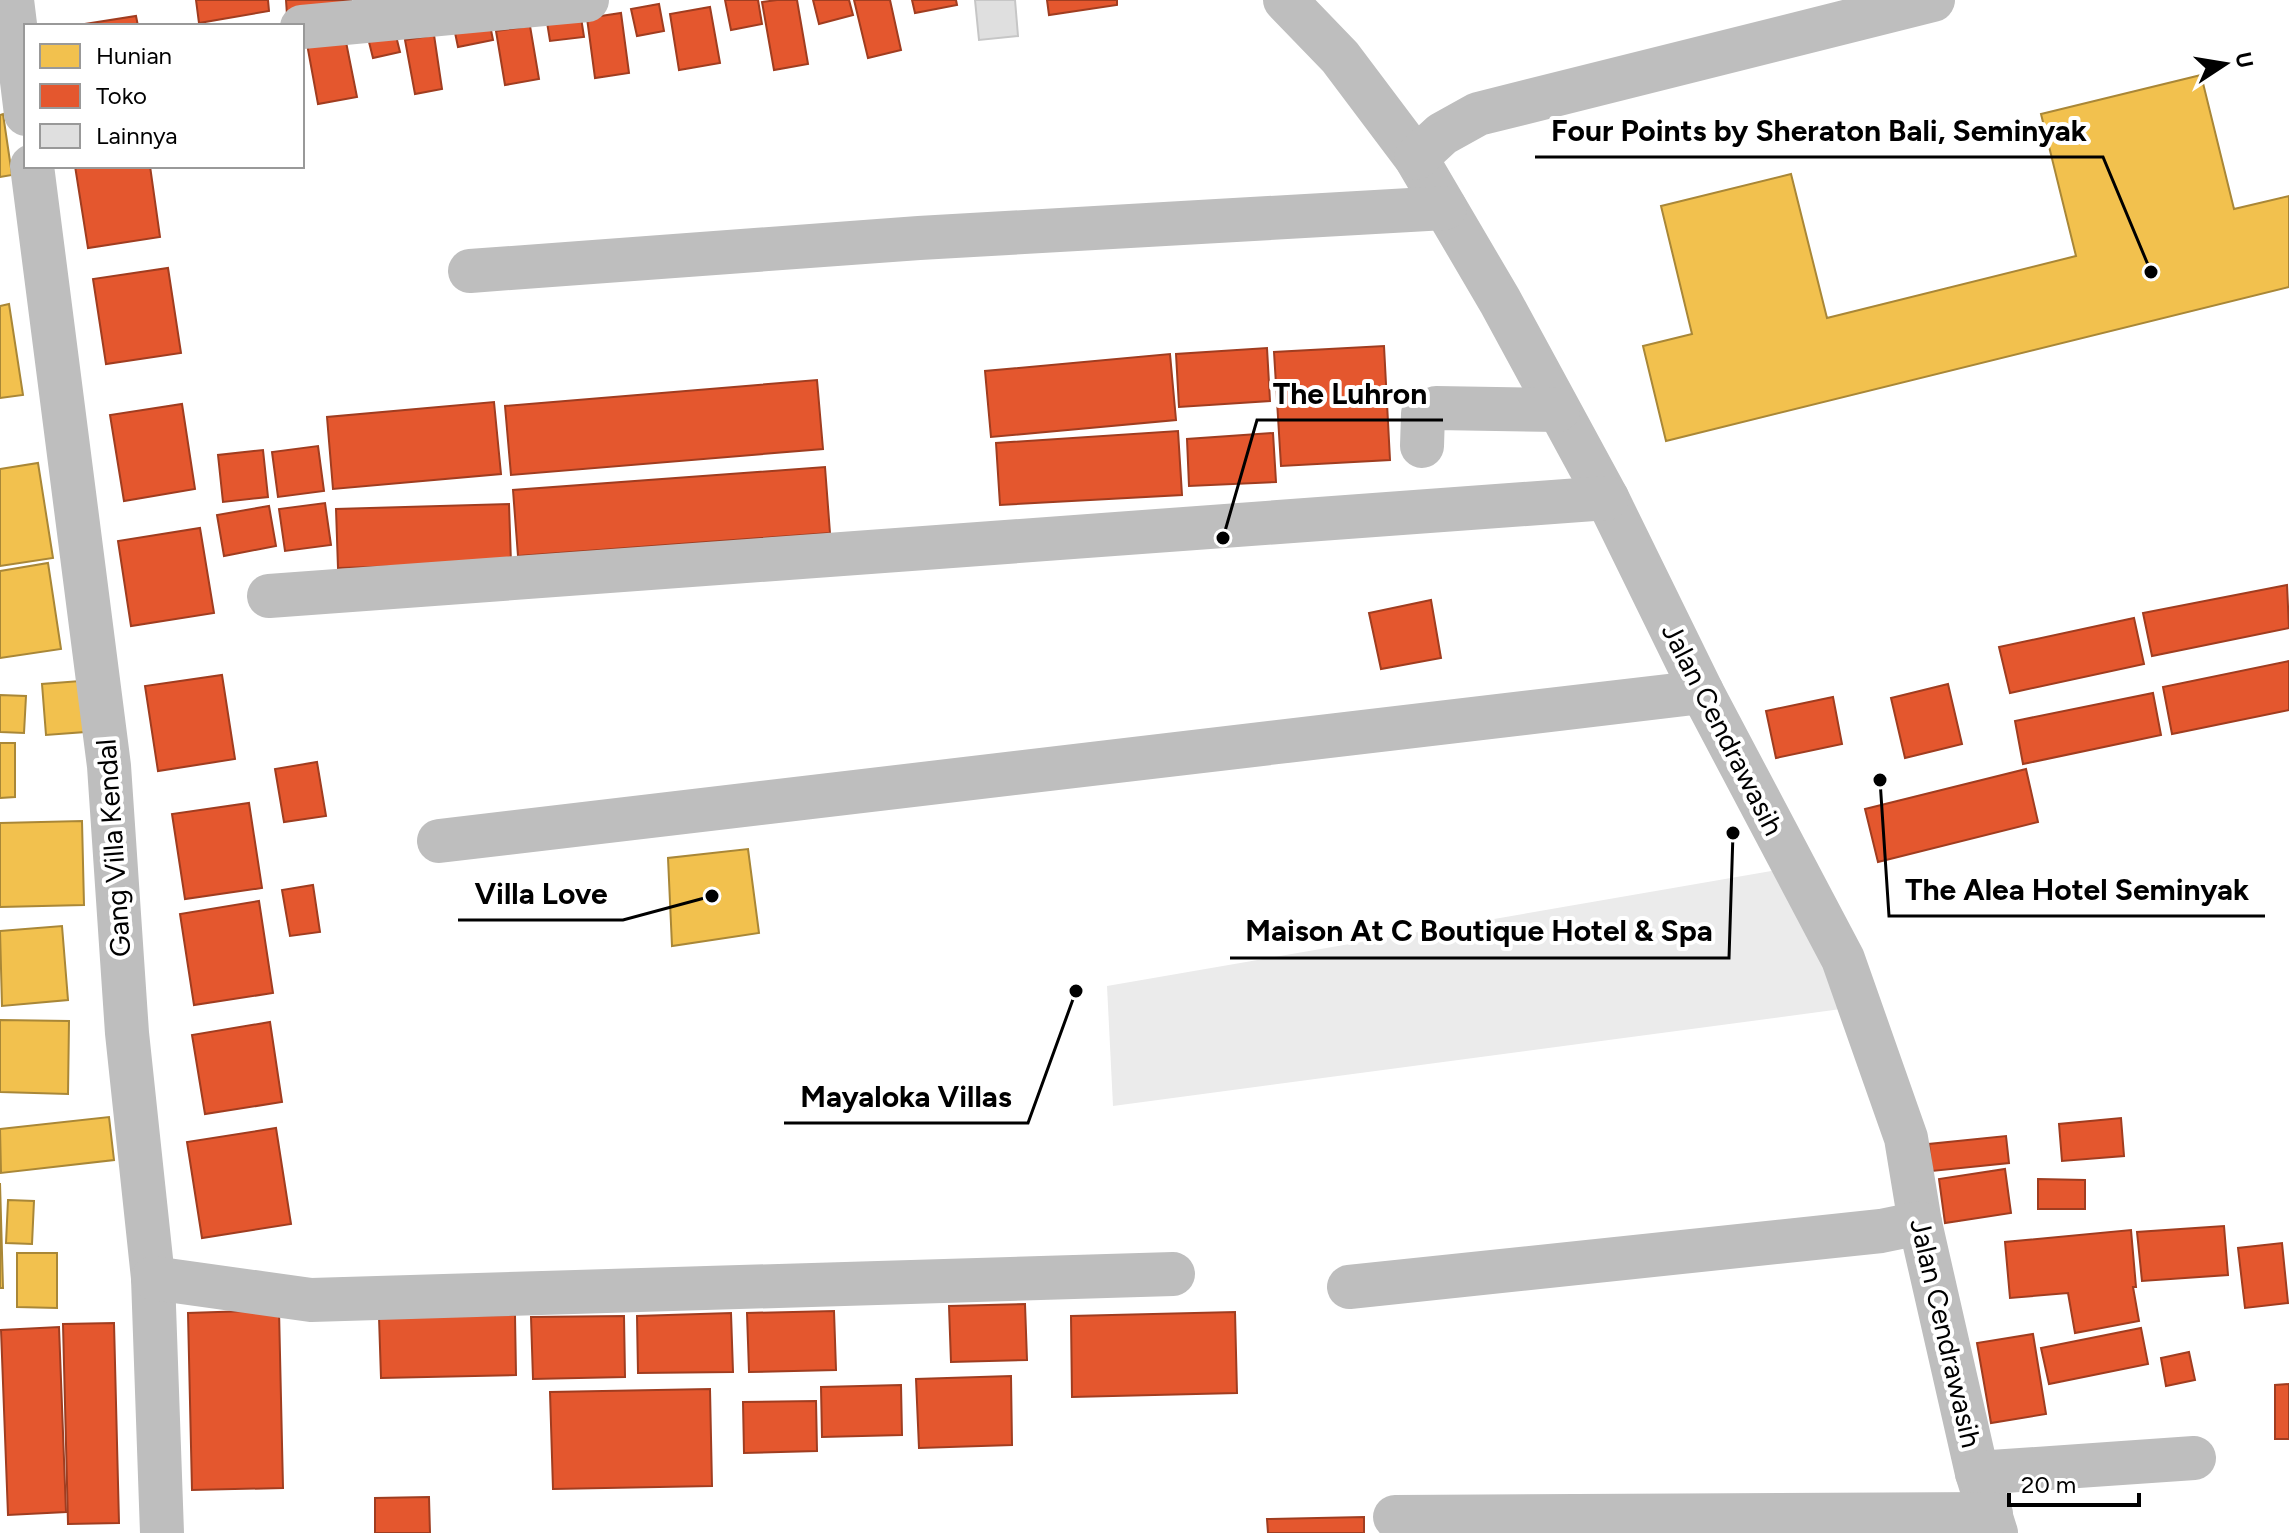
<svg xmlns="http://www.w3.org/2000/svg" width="2289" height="1533" viewBox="0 0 2289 1533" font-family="Figtree,sans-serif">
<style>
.green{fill:#ebebeb}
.homes{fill:#f2c14e;stroke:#a98737;stroke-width:2}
.shops{fill:#e4572e;stroke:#a03d20;stroke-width:2}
.building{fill:#dfdfdf;stroke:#c6c6c6;stroke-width:2}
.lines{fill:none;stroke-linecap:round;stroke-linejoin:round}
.minor{stroke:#bebebe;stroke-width:44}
.labels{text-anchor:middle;stroke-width:8;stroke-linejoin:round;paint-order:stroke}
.street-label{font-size:28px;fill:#000;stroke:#fff}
.leader{fill:none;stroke:#000;stroke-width:3}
.callout-dot{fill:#000;stroke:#fff;stroke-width:3}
.callout-label{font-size:30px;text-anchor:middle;font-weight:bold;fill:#000;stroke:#fff;stroke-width:8;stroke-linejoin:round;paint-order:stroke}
</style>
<rect width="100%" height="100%" fill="#fff"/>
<polygon class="green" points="1817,863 1856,1007 1113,1106 1107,986"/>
<g class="homes">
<polygon points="2201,75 2234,209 2289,196 2289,287 1666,441 1643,346 1692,334 1661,206 1791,174 1827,318 2076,256 2041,114"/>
<polygon points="3,114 12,175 0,177 0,115"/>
<polygon points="9,304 23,395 0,398 0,306"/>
<polygon points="38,463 53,558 0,566 0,469"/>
<polygon points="48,563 61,649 0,658 0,571"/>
<polygon points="80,681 85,732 46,735 42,684"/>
<polygon points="0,695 26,696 24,733 0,732"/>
<polygon points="0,743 15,743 15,797 0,798"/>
<polygon points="82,821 84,905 0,907 0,823"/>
<polygon points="748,849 759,933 672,946 668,858"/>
<polygon points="62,926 68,1000 2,1006 0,931"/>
<polygon points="0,1020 69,1021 68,1094 0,1092"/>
<polygon points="109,1117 114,1160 1,1173 0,1129"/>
<polygon points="0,1183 3,1288 0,1288"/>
<polygon points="8,1200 34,1201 32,1244 6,1243"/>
<polygon points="17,1253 57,1253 57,1308 17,1307"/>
</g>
<g class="shops">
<polygon points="196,0 268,0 269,11 199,23"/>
<polygon points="286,0 351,0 352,8 287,15"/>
<polygon points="725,0 758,0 762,24 731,30"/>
<polygon points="777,0 797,0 808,64 774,70 762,2"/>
<polygon points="813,0 849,0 853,15 819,24"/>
<polygon points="854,0 890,0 901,50 868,58"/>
<polygon points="912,0 956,0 957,5 915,13"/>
<polygon points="1047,0 1117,0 1117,5 1049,15"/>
<polygon points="659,4 664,31 637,36 631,9"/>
<polygon points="710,7 720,63 679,70 670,14"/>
<polygon points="580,11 584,37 550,41 546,16"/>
<polygon points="621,13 629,73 595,78 587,18"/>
<polygon points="488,15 493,40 458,47 453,23"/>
<polygon points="136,16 138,26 72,26"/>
<polygon points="530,26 539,79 505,85 496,31"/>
<polygon points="395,32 400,52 373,58 368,38"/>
<polygon points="434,35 442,89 415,94 405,40"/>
<polygon points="345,37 357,97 318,104 307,44"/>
<polygon points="75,166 150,166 160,237 88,248"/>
<polygon points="168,268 181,353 106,364 93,279"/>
<polygon points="1384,346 1390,460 1281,466 1274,352"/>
<polygon points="1267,348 1270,401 1179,407 1176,354"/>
<polygon points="1170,354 1176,420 991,437 985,371"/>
<polygon points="817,380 823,449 511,475 505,406"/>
<polygon points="494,402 501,474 333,489 327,417"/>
<polygon points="182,404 195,489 124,501 110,415"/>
<polygon points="1178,431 1182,495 1000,505 996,443"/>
<polygon points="1273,433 1276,482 1189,486 1187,439"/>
<polygon points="318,446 324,491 278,497 272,452"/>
<polygon points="263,450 268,497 223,502 218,455"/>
<polygon points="825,467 830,533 518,556 513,490"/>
<polygon points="325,503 331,545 285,551 279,509"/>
<polygon points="509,504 511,563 338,568 336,509"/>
<polygon points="269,506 276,546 224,556 217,515"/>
<polygon points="200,528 214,613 131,626 118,541"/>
<polygon points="2287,585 2289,628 2152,656 2143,613"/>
<polygon points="1431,600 1441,658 1381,669 1369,613"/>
<polygon points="2134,618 2144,664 2010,693 1999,647"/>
<polygon points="2289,661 2289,710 2172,734 2163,687"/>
<polygon points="222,675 235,759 158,771 145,686"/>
<polygon points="1948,684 1962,744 1905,758 1891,698"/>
<polygon points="2153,693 2161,735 2023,764 2015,721"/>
<polygon points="1833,697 1842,744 1776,758 1766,711"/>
<polygon points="317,762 326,816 284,822 275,769"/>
<polygon points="2026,769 2038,822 1878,862 1865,809"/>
<polygon points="249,803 262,888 185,899 172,814"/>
<polygon points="313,885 320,932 290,936 282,890"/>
<polygon points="259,901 273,993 194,1005 180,914"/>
<polygon points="270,1022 282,1102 205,1114 192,1035"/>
<polygon points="2121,1118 2124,1156 2062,1161 2059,1124"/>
<polygon points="276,1128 291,1224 202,1238 187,1142"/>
<polygon points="2006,1136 2009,1163 1932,1171 1929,1144"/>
<polygon points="2005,1169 2011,1213 1945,1223 1939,1179"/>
<polygon points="2038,1179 2085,1180 2085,1209 2038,1209"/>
<polygon points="2224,1226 2228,1275 2142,1281 2137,1232"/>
<polygon points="2131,1230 2136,1287 2133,1287 2139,1321 2075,1333 2068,1293 2010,1298 2005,1242"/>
<polygon points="2282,1243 2288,1303 2245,1308 2238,1248"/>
<polygon points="1025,1304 1027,1360 951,1362 949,1306"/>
<polygon points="279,1310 283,1488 192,1490 188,1313"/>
<polygon points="834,1311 836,1370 749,1372 747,1313"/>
<polygon points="1235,1312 1237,1393 1072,1397 1071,1316"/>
<polygon points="731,1313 733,1372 638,1373 637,1316"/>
<polygon points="515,1315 516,1375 381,1378 379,1317"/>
<polygon points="624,1316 625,1377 533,1379 531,1317"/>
<polygon points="114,1323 119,1523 68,1524 63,1324"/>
<polygon points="59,1327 66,1512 8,1515 1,1330"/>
<polygon points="2141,1328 2148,1364 2049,1384 2041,1348"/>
<polygon points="2033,1334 2046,1414 1991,1423 1977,1343"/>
<polygon points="2189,1352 2195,1380 2166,1386 2161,1358"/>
<polygon points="1011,1376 1012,1445 919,1448 916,1379"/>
<polygon points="2289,1384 2289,1439 2275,1439 2275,1385"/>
<polygon points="901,1385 902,1435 822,1437 821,1387"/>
<polygon points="710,1389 712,1486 553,1489 550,1392"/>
<polygon points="816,1401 817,1451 744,1453 743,1402"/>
<polygon points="429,1497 430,1533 375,1533 375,1498"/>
<polygon points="1364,1517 1364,1533 1268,1533 1267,1519"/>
</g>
<polygon class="building" points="975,0 1015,0 1018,36 979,40"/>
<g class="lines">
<g class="minor">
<polyline points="12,0 26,114"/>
<polyline points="1285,0 1340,57 1416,158 1500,301 1607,498 1702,692 1843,959 1906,1138 1920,1223 1977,1473 1996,1533"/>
<polyline points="302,27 587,0"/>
<polyline points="1416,158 1442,134 1478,114 1933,0"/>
<polyline points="32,166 109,766 127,1033 153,1278 162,1533"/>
<polyline points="470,271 919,238 1445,208"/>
<polyline points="1422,446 1423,414 1436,408 1558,410"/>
<polyline points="269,596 1607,498"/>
<polyline points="439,841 1702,692"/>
<polyline points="153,1278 311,1300 1173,1274"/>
<polyline points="1349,1287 1881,1231 1920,1223"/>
<polyline points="1977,1473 2194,1458"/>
<polyline points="1395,1517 1991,1514"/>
</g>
</g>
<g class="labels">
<g class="street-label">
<text transform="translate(1723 729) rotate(63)" y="10">Jalan Cendrawasih</text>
<text transform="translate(113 848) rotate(-94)" y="10">Gang Villa Kendal</text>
<text transform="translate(1946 1333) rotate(77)" y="10">Jalan Cendrawasih</text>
</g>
</g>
<path class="leader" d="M2151 272L2103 157H1535M1223 538L1257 420H1443M1880 780L1889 916H2265M712 896L623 920H458M1733 833L1729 958H1230M1076 991L1028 1123H784"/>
<g class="callout-dot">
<circle cx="2151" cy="272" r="8"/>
<circle cx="1223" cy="538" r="8"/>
<circle cx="1880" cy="780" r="8"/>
<circle cx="712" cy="896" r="8"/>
<circle cx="1733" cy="833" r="8"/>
<circle cx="1076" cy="991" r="8"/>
</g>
<g class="callout-label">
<text x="1819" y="141">Four Points by Sheraton Bali, Seminyak</text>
<text x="1350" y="404">The Luhron</text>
<text x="2077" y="900">The Alea Hotel Seminyak</text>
<text x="541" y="904">Villa Love</text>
<text x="1479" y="941">Maison At C Boutique Hotel &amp; Spa</text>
<text x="906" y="1107">Mayaloka Villas</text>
</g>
<rect x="24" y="24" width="280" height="144" fill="#ffffff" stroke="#999999" stroke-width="2"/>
<rect x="40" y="44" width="40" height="24" fill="#f2c14e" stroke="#999999" stroke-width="2"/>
<text x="96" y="64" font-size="24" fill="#000000">Hunian</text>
<rect x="40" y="84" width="40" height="24" fill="#e4572e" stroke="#999999" stroke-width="2"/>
<text x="96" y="104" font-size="24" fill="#000000">Toko</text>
<rect x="40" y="124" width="40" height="24" fill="#dfdfdf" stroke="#999999" stroke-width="2"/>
<text x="96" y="144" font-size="24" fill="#000000">Lainnya</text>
<g transform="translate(2225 64) rotate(78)" stroke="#ffffff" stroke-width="6" paint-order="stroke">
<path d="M0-6L14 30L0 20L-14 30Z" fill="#000000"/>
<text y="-12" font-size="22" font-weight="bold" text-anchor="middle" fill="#000000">U</text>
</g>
<path d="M2009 1493v12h130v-12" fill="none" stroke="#000000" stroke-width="4"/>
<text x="2021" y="1493" font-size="24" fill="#000000" stroke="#ffffff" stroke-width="6" paint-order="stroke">20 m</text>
</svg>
